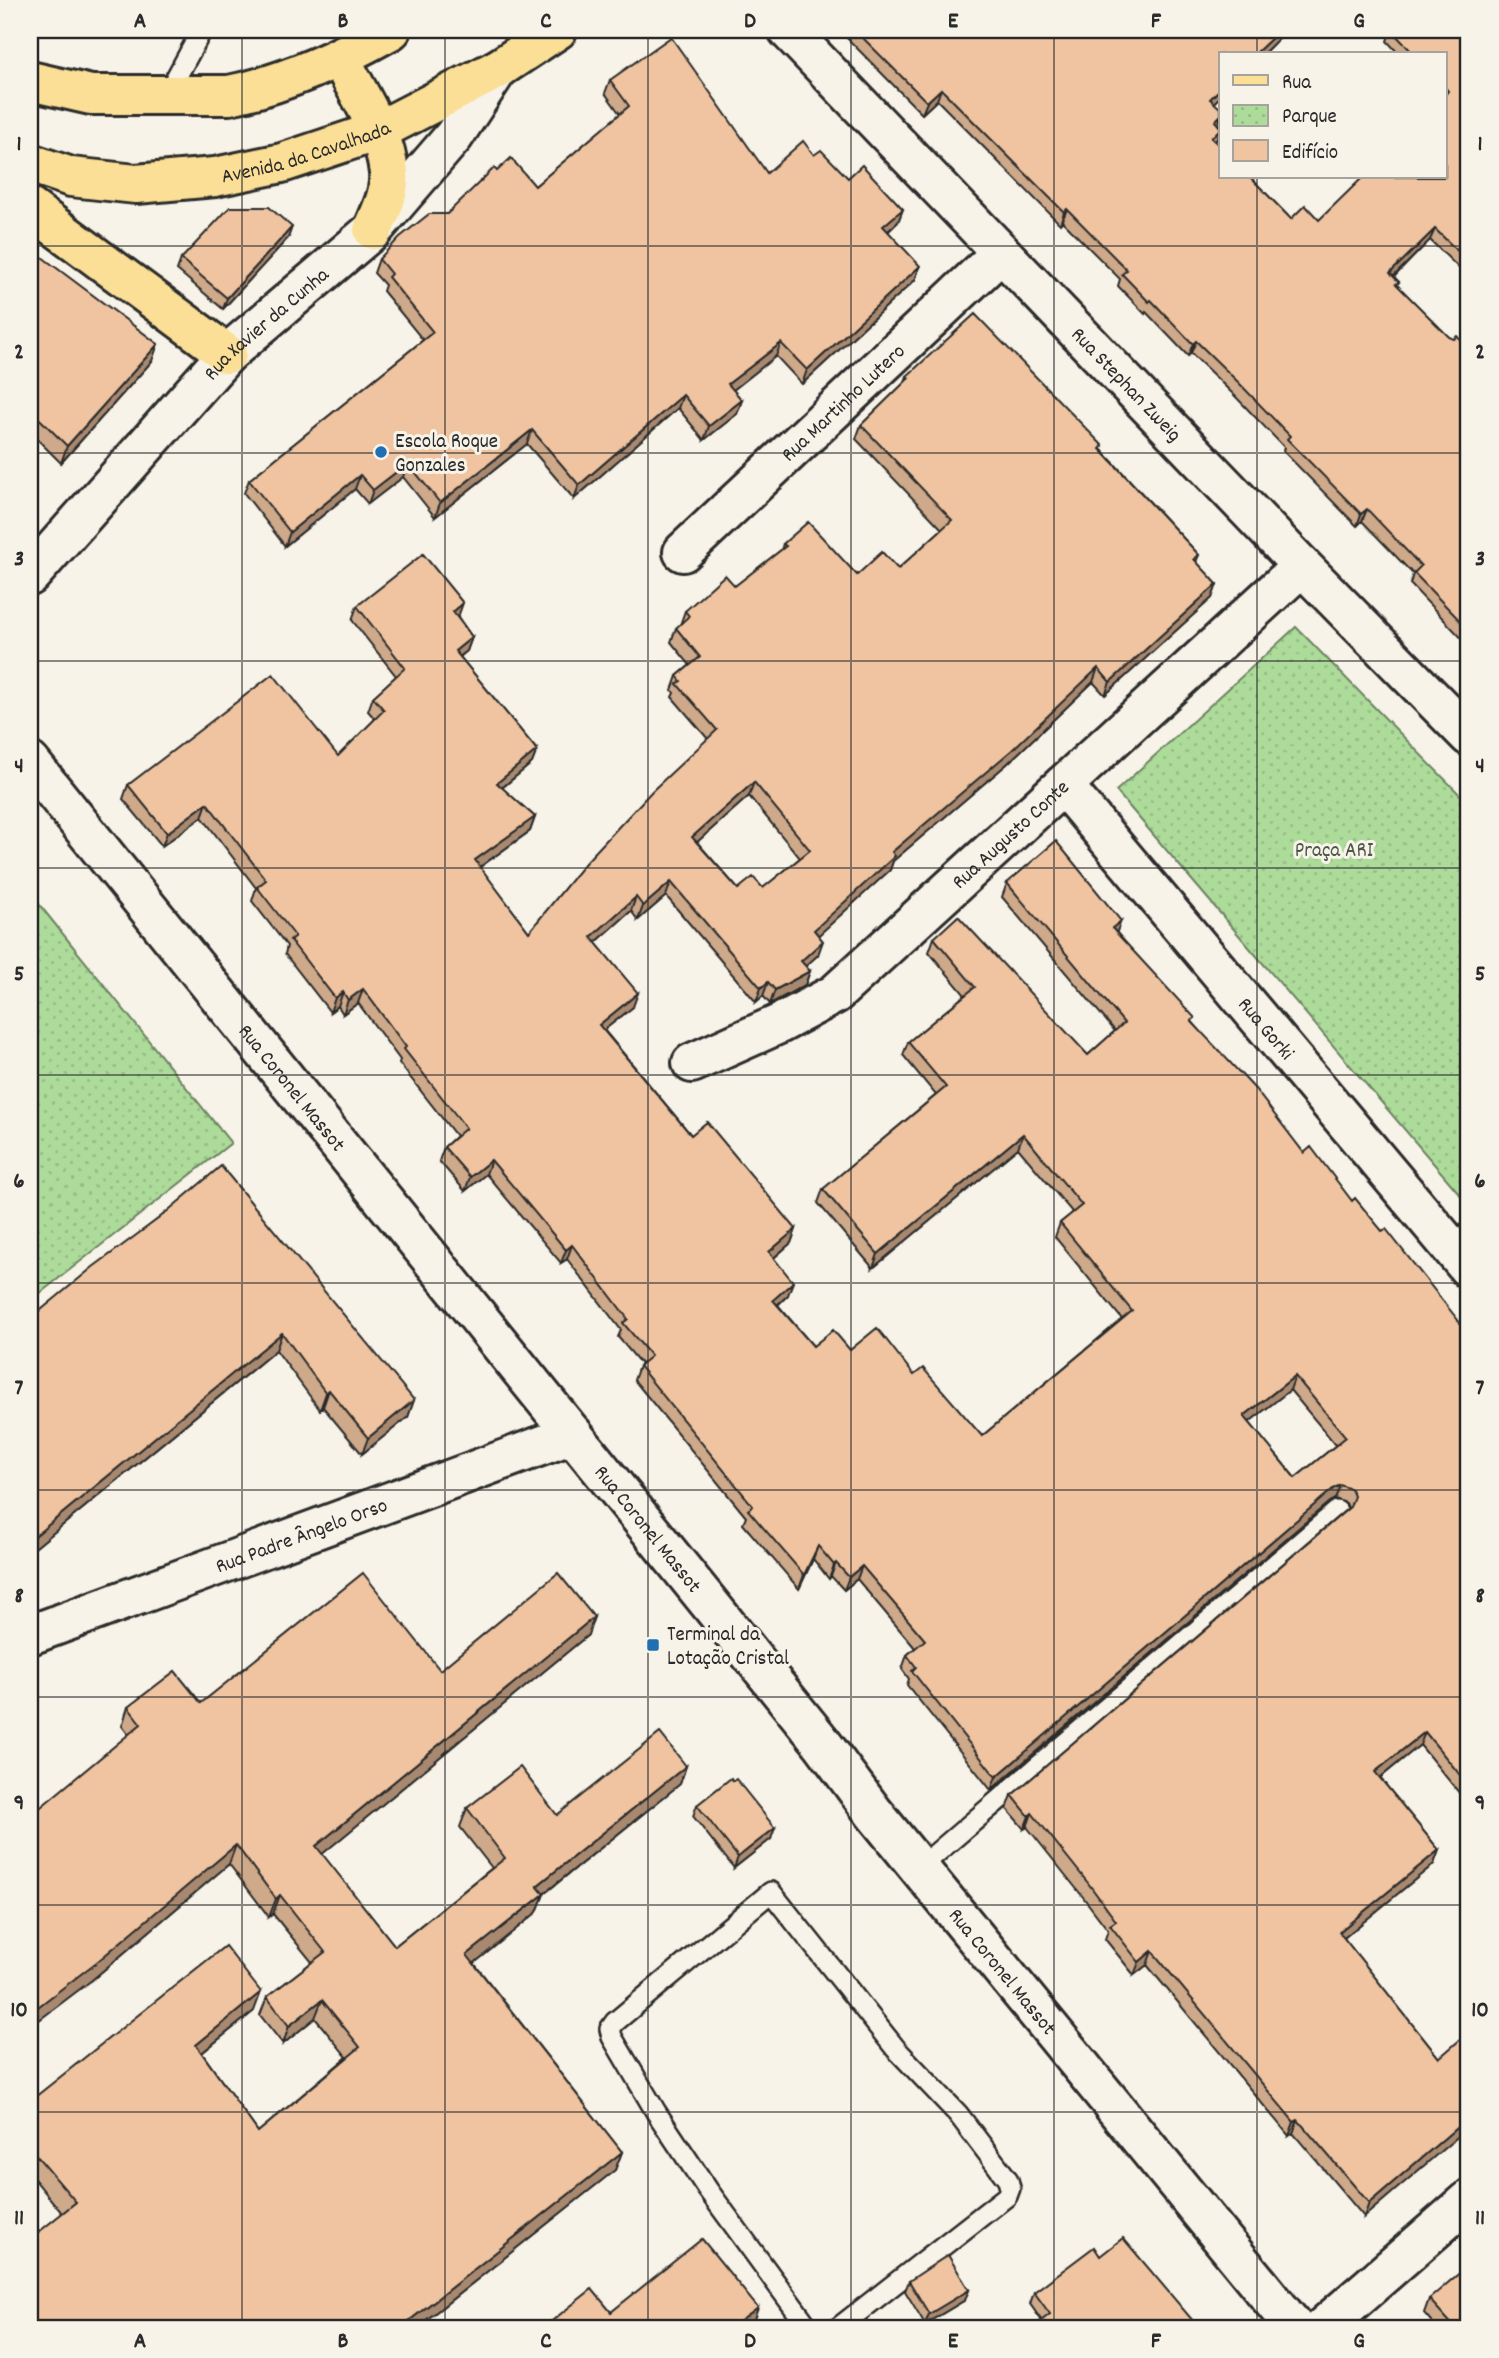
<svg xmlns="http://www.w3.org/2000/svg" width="1499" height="2358" viewBox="0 0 1499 2358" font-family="Dekko,sans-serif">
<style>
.park{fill:url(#park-dots);stroke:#6c8362;stroke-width:2}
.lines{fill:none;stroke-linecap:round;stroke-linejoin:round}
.service-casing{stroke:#2b2b2b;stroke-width:24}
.minor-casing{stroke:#2b2b2b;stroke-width:44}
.tertiary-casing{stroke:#2b2b2b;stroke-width:44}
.primary-casing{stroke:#2b2b2b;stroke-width:44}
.service{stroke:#f7f3e8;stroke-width:19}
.minor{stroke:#f7f3e8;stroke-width:38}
.tertiary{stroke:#f7f3e8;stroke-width:38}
.primary{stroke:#fbdf96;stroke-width:38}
.wall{fill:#cea98a;stroke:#2b2b2b;stroke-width:2;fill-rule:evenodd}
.shaded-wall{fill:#a88970;stroke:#2b2b2b;stroke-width:2}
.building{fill:#f0c4a0;stroke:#2b2b2b;stroke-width:2;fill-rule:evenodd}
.grid{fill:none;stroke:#2b2b2b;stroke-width:2;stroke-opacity:0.55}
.poi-dot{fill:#1f6fb2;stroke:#f7f3e8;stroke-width:2.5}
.labels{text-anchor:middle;stroke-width:6;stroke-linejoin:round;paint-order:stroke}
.street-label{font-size:21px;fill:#2b2b2b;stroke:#f7f3e8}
.poi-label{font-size:21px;fill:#2b2b2b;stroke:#f7f3e8;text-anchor:start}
.park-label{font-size:21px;fill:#4c5747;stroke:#f7f3e8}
.neatline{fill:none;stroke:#2b2b2b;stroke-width:2.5}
.grid-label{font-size:23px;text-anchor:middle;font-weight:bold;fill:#2b2b2b}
</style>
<defs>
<pattern id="park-dots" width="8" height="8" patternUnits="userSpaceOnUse" patternTransform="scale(1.75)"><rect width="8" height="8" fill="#addb9a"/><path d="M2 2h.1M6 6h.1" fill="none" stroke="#95bc85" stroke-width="1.8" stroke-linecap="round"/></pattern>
</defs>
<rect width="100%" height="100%" fill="#f7f3e8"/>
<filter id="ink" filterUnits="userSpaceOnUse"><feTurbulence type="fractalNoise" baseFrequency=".0143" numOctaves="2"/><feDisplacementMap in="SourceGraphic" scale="14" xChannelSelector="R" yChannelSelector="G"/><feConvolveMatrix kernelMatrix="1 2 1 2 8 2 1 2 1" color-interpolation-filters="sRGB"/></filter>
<g filter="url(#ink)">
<g class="park">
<polygon points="1296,627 1469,804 1469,1205 1116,791"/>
<polygon points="30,893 231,1143 30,1301"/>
</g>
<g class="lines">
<g class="service-casing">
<g id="service">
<polyline points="166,96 202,30"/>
<polyline points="919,1868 1337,1511"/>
<polyline points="809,2328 708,2190 656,2112 612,2037 610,2029 615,2022 771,1892 896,2049 958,2114 1008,2180 1010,2188 1007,2196 838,2328"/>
</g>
</g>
<g class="minor-casing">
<g id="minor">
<path id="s1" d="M788,30L1302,566L1469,736"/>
<path id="s2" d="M683,552L1001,253"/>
<path id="s3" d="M1063,785L1469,1269"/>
<path id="s4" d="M692,1063L779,1024L835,994L1302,566"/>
<path id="s5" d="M30,1635L573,1434"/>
<polyline points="1322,2328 1469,2200"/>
</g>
</g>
<g class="tertiary-casing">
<g id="tertiary">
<path id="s6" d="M30,576L227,354L373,230L454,136L498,69"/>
<path id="s7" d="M30,762L822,1743L874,1813L1295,2328"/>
</g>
</g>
<g class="primary-casing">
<g id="primary">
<path d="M340,58C358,94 385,131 389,173C391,192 380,213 373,230"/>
<path d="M30,81L91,95H229C286,84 341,58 391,30"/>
<path id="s8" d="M30,163L71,177L136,184L215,177L282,163L378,131L498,69L557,30"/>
<polyline points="30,208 227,354"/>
</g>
</g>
<use href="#service" class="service"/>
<use href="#minor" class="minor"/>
<use href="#tertiary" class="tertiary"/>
<use href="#primary" class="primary"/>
</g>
<g class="wall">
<polygon points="839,30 1104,30 1112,38 1121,30 1287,30 1263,54 1221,54 1221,96 1214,102 1219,125 1217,139 1215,141 1291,219 1319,220 1445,177 1445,54 1399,54 1387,41 1391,30 1469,30 1469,278 1430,240 1394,277 1399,282 1397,285 1449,337 1468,349 1469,348 1469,646 1410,584 1413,574 1362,521 1357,526 1283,451 1284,447 1234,395 1191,353 1188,356 1146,312 1145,314 1118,286 1120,279 1062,221 1060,224 937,100 922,114"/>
<polygon points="610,80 767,173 814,155 848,178 903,209 898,222 888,232 915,280 802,384 776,356 733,390 742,400 737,414 704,440 678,408 574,499 527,444 435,517 403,477 368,504 355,489 285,546 244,493 249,480 423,340 383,291 385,285 374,273 379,259 447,214 497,171 535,186 620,114 605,93"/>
<polygon points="288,238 223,309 177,270 181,259"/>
<polygon points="30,248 152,361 61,463 30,432"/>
<path d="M907,376L1102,450L1199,555L1196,562L1217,584L1212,598L1105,695L1093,682L1007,764L893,861L890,870L818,935V955L805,966L810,971L805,985L770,1004L763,996L756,1002L666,896L638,920L631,911L595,943L633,1007L604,1030L691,1135L796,1229L791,1243L774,1258L788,1295L778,1305L813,1346L850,1350L914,1375L982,1436L1122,1319L1055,1237L1060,1223L1073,1213L1018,1148L873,1268L818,1203L823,1189L936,1095L903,1055L908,1042L965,995L929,952L934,938L1088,1055L1115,1031L1002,897L1007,883L1117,933L1304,1153L1382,1231L1469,1334V1805L1420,1745L1380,1778L1439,1850L1434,1864L1344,1938L1439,2058L1364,2217L1293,2133L1289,2136L1147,1965L1134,1975L1105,1939L1108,1930L1083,1897L1027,1827L1024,1829L1007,1809L1012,1795L1348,1508L1346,1503L1335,1499L1329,1502L991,1790L907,1685L909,1679L902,1669L907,1655L915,1648L857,1579L844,1590L831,1576L829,1579L813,1559L799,1589L743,1524L746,1517L634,1380L639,1366L641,1364L618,1337L621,1330L567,1259L561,1263L486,1174L465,1191L439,1161L444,1147L456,1136L399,1063L400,1060L358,1003L343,1014L338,1006L330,1012L285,954L287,946L252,901L256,888L202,817L162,846L123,799L128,785L338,756L375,719L368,711L373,697L396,676L352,620L357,606L458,617L472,637L467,651L460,657L537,750L532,763L502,788L535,817L530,831L480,867L529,932L708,739L672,697L674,693L672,690L677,676L690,665L671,642L676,628L680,625L685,611L735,586L781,550L783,544L857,575L898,569L942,529L856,439L861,425L905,382ZM749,796L800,858L763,888L738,889L697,842ZM1290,1390L1336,1445L1295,1478L1249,1422Z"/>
<polygon points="158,1219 414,1400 408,1417 362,1454 323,1407 320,1410 276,1350 30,1552 30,1319"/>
<polygon points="588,1635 322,1854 395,1946 492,1868 460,1827 467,1808 557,1815 686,1766 680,1784 544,1894 537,1912 474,1963 622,2152 615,2170 416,2328 30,2328 62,2213 30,2174 30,2101 254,2011 202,2053 258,2132 347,2057 315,2018 283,2044 260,2015 267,1997 312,1962 273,1914 269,1917 229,1864 92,1980 128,1734 122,1726 128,1707 201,1703 440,1670"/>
<polygon points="697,1805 771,1839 734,1868 693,1816"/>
<polygon points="1100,2256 1199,2328 1042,2321 1030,2304 1034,2292"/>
<polygon points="909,2281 969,2290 965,2300 925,2324 905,2291"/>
<polygon points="1429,2299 1469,2328 1437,2328 1424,2313"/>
</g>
<g class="shaded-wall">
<polygon points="127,30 167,30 165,34"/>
<polygon points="1280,30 1287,30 1263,54 1255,54"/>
<polygon points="1221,88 1221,96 1206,110 1210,99"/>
<polygon points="941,89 937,100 922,114 927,102"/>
<polygon points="1221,115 1219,124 1211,133 1215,121"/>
<polygon points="1221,128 1217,139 1207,149 1211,138"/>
<polygon points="903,209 898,222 878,240 883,226"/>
<polygon points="1067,209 1062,221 1060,224 1064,212"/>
<polygon points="292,227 288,238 223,309 227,298"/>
<polygon points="1435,229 1430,240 1385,285 1390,273"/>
<polygon points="920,266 915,280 802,384 807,370"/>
<polygon points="1196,341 1191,353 1188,356 1193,344"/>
<polygon points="781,343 776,356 723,398 728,384"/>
<polygon points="158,344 152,361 61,463 67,446"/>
<polygon points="683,395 678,408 574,499 579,485"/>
<polygon points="742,400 737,414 704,440 709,426"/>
<polygon points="532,430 527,444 435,517 440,503"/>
<polygon points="408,463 403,477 368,504 373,490"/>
<polygon points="360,475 355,489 285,546 290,532"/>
<polygon points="1367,509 1362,521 1357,526 1361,514"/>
<polygon points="1217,584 1212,598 1105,695 1110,682"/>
<polygon points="463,603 458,617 448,626 453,612"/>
<polygon points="472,637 467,651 450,664 455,651"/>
<polygon points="1098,668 1093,682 1007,764 893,861 890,870 809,944 814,930 892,852"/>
<polygon points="537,750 532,763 492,796 497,783"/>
<polygon points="754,782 749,796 687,851 692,837"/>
<polygon points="207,803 202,817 162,846 167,833"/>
<polygon points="535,817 530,831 470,874 475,860"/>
<polygon points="671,882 666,896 638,920 643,906"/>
<polygon points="636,897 631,911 586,951 591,937"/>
<polygon points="1121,921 1116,934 1112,928"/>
<polygon points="823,941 818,955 796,975 801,961"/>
<polygon points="810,971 805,985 770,1004 775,990"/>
<polygon points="768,982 763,996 756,1002 761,988"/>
<polygon points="363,989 358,1003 343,1014 348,1000"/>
<polygon points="343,992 338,1006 330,1012 335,998"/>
<polygon points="638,993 633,1007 594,1038 599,1025"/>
<polygon points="1023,1134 1018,1148 873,1268 878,1254"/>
<polygon points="491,1160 486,1174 465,1191 470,1177"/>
<polygon points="796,1229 791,1243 764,1266 769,1252"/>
<polygon points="572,1245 567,1259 561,1263 566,1250"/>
<polygon points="793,1282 788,1295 768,1313 773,1300"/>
<polygon points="282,1333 276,1350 30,1552 30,1540"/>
<polygon points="1295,1376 1290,1390 1239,1430 1244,1416"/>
<polygon points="329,1390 323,1407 320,1410 326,1393"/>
<polygon points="414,1400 408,1417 362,1454 368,1438"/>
<polygon points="1340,1485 1335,1499 1329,1502 991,1790 996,1777 1334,1488"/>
<polygon points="818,1546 813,1559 799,1589 804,1575"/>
<polygon points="836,1563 831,1576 829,1579 834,1565"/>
<polygon points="862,1566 857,1579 844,1590 849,1577"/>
<polygon points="594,1617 588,1635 309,1865 316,1846"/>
<polygon points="1425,1732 1420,1745 1370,1786 1375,1772"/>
<polygon points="686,1766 680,1784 531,1904 537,1886"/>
<polygon points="1032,1813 1027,1827 1024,1829 1029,1816"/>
<polygon points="775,1828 771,1839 734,1868 738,1857"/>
<polygon points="236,1845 229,1864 92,1980 30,2027 30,2013"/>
<polygon points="1439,1850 1434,1864 1334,1946 1339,1932"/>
<polygon points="544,1894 537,1912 461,1974 467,1955"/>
<polygon points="280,1895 273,1914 269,1917 276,1899"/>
<polygon points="1152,1951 1147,1965 1134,1975 1139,1962"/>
<polygon points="261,1992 254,2011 189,2063 196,2045"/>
<polygon points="322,2000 315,2018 283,2044 289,2026"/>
<polygon points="1469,2117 1469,2127 1364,2217 1369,2203"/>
<polygon points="1298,2120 1293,2133 1289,2136 1294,2122"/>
<polygon points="622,2152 615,2170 416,2328 400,2328"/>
<polygon points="969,2290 965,2300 925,2324 929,2314"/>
<polygon points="758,2308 751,2328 731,2328"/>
</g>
<g class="building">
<polygon points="855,30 1104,30 1112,38 1121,30 1280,30 1255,54 1221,54 1221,88 1210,99 1221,109 1221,115 1215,121 1221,128 1211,138 1221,147 1221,177 1250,177 1291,219 1305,205 1319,220 1363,177 1445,177 1445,95 1448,91 1445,87 1445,54 1414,54 1391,30 1469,30 1469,262 1435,229 1390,273 1399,282 1396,284 1449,337 1454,339 1457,336 1468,349 1469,348 1469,630 1414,573 1421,566 1367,509 1361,514 1287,439 1290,436 1239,383 1196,341 1193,344 1151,300 1149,302 1122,274 1127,270 1067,209 1064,212 941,89 927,102"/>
<polygon points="671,37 767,173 803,141 814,155 821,150 848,178 862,165 903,209 883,226 920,266 807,370 781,343 728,384 742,400 709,426 683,395 579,485 532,430 440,503 408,463 373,490 360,475 290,532 249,480 433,332 388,277 391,274 379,259 400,237 429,214 447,214 494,168 497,171 511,158 535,186 629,106 610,80"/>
<polygon points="230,207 269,207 292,227 227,298 181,259"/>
<polygon points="30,248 158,344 67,446 47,426 30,410"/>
<path d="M975,314L1103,446L1100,449L1199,555L1194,559L1217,584L1110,682L1098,668L1012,750L892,852L895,856L814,930L823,941L801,961L810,971L775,990L768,982L761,988L671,882L643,906L636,897L591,937L638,993L599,1025L691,1135L707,1122L796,1229L769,1252L793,1282L773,1300L813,1346L833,1330L850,1350L877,1328L914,1375L923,1368L982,1436L1132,1311L1060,1223L1082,1205L1023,1134L878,1254L823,1189L946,1087L908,1042L975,987L934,938L958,916L1088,1055L1124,1023L1007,883L1056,841L1121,921L1112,928L1195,1018L1191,1021L1255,1089L1304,1153L1311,1147L1352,1201L1355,1198L1382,1231L1386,1229L1469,1334V1786L1425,1732L1375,1772L1439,1850L1339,1932L1439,2058L1469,2032V2117L1369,2203L1298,2120L1294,2122L1152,1951L1139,1962L1110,1925L1116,1921L1088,1883L1032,1813L1029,1816L1012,1795L1350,1507L1354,1496L1351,1489L1340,1485L1334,1488L996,1777L912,1671L916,1667L907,1655L925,1640L862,1566L849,1577L836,1563L834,1565L818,1546L804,1575L748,1510L753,1506L639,1366L651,1356L623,1323L628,1319L572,1245L566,1250L491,1160L470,1177L444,1147L466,1128L404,1049L406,1047L363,989L348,1000L343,992L335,998L290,940L295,936L257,887L266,880L207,803L167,833L128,785L273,674L338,756L384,710L373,697L405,668L357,606L423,554L463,603L453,612L472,637L455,651L537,750L497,783L535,817L475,860L529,932L585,863L652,791L717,730L677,684L681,681L677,676L700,657L676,628L689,616L685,611L725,575L735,586L786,546L783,544L808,522L857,575L882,552L898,569L952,520L861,425L909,378L907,376ZM754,782L810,850L763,888L753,877L738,889L692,837ZM1295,1376L1346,1437L1295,1478L1244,1416Z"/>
<polygon points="221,1166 414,1400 368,1438 329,1390 326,1393 282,1333 30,1540 30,1319 93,1267 158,1219"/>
<polygon points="363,1573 440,1670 558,1573 594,1617 316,1846 395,1946 505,1858 467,1808 520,1767 557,1815 660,1733 686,1766 537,1886 544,1894 467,1955 622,2152 400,2328 30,2328 30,2239 76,2202 30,2148 30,2101 225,1946 261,1992 196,2045 258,2132 360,2047 322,2000 289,2026 267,1997 325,1952 280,1895 276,1899 236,1845 98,1961 30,2013 30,1816 141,1724 128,1707 175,1671 201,1703"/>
<polygon points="731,1778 733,1781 736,1779 775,1828 738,1857 697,1805"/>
<polygon points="1123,2238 1199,2328 1032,2328 1050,2314 1034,2292 1094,2247 1100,2256"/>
<polygon points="702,2239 758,2308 731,2328 543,2328 592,2289 611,2312"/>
<polygon points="948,2255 969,2290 929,2314 909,2281"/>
<polygon points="1469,2265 1469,2328 1455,2328 1429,2299"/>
</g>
</g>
<path class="grid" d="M242,30V2328M445,30V2328M648,30V2328M851,30V2328M1054,30V2328M1257,30V54M1257,177V2328M30,246H1469M30,453H1469M30,661H1469M30,868H1469M30,1075H1469M30,1283H1469M30,1490H1469M30,1697H1469M30,1905H1469M30,2112H1469"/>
<g class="poi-dot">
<circle cx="381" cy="452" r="7"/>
<rect x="646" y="1638" width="14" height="14" rx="3.5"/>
</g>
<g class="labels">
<g class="street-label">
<text dy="7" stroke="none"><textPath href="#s8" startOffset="282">Avenida da Cavalhada</textPath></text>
<text dy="7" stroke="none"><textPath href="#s6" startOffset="346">Rua Xavier da Cunha</textPath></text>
<text dy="7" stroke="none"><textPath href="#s1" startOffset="490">Rua Stephan Zweig</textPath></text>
<text dy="7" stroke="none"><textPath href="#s2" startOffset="219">Rua Martinho Lutero</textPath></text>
<text dy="7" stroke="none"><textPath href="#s4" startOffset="396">Rua Augusto Conte</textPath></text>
<text dy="7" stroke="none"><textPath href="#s3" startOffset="317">Rua Gorki</textPath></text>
<text dy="7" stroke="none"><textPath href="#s7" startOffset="418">Rua Coronel Massot</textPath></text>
<text dy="7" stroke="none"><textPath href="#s7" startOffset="985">Rua Coronel Massot</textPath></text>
<text dy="7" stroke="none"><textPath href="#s5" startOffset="289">Rua Padre Ângelo Orso</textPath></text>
<text dy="7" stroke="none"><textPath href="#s7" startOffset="1552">Rua Coronel Massot</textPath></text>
</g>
<g class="poi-label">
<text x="395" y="447">Escola Roque<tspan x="395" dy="24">Gonzales</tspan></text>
<text x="667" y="1640">Terminal da<tspan x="667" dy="24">Lotação Cristal</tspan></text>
</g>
<g class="park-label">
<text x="1334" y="856">Praça ARI</text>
</g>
</g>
<rect width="1499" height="2358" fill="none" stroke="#f7f3e8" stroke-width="77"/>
<rect x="1219" y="52" width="228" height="126" fill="#f7f3e8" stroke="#a5a39c" stroke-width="2"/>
<rect x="1233" y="75" width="35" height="10" fill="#fbdf96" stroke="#a5a39c" stroke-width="2"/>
<text x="1282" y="88" font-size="21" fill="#2b2b2b">Rua</text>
<rect x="1233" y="105" width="35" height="21" fill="url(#park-dots)" stroke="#a5a39c" stroke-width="2"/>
<text x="1282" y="122" font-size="21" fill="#2b2b2b">Parque</text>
<rect x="1233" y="140" width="35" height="21" fill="#f0c4a0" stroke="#a5a39c" stroke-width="2"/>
<text x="1282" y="158" font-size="21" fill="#2b2b2b">Edifício</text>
<rect x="38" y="38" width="1422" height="2282" class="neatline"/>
<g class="grid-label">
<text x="140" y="27">A</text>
<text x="343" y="27">B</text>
<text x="546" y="27">C</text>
<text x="750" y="27">D</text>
<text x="953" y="27">E</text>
<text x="1156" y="27">F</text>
<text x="1359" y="27">G</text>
<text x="19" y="150">1</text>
<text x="1480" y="150">1</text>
<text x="19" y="358">2</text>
<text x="1480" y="358">2</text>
<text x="19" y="565">3</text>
<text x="1480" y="565">3</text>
<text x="19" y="772">4</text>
<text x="1480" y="772">4</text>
<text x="19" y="980">5</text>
<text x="1480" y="980">5</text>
<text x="19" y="1187">6</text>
<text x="1480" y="1187">6</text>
<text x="19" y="1394">7</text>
<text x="1480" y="1394">7</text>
<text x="19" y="1602">8</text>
<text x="1480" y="1602">8</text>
<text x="19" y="1809">9</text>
<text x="1480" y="1809">9</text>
<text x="19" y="2016">10</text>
<text x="1480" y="2016">10</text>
<text x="19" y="2224">11</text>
<text x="1480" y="2224">11</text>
<text x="140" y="2347">A</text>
<text x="343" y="2347">B</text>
<text x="546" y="2347">C</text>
<text x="750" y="2347">D</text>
<text x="953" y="2347">E</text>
<text x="1156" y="2347">F</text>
<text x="1359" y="2347">G</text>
</g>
</svg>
